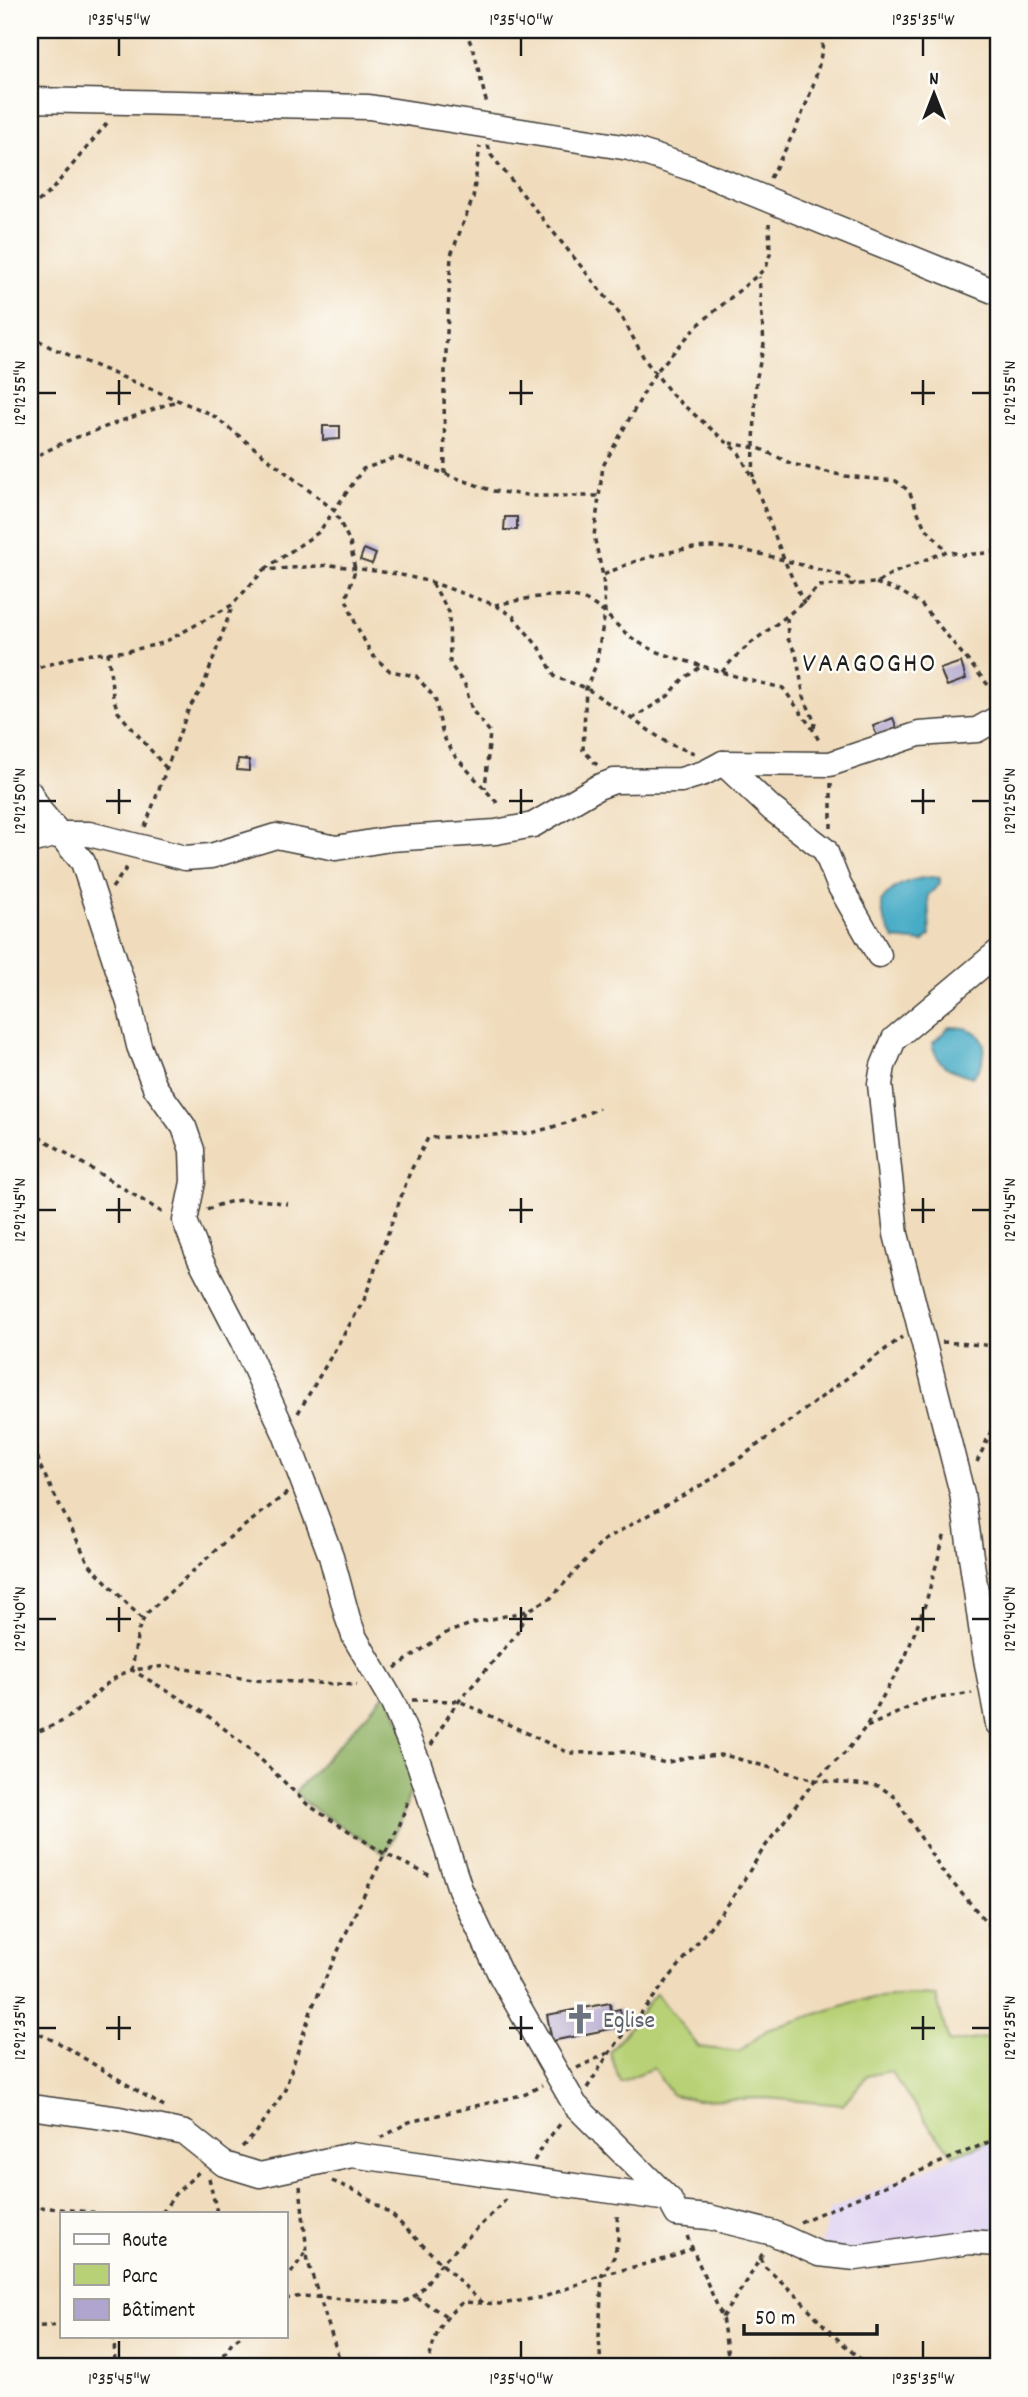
<svg xmlns="http://www.w3.org/2000/svg" width="1028" height="2397" viewBox="0 0 1028 2397" font-family="Dekko,sans-serif">
<style>
.built{fill:#e1d4f3}
.green{fill:#b8d176;stroke:#6a7649;stroke-width:2}
.forest{fill:#92b367;stroke:#576842;stroke-width:2}
.water{fill:#46acc6;stroke:#316471;stroke-width:2}
.building{fill:#b0a5ce}
.lines{fill:none;stroke-linecap:round;stroke-linejoin:round}
.minor-casing{stroke:#3c3934;stroke-width:27}
.path{stroke:#3c3934;stroke-width:3.5;stroke-dasharray:5 5;stroke-linecap:butt}
.minor{stroke:#fff;stroke-width:24}
.ticks{fill:none;stroke:#1c1c1c;stroke-width:2.5}
.labels{text-anchor:middle;stroke-width:5;stroke-linejoin:round;paint-order:stroke}
.worship-label{font-size:24px;fill:#5b616d;stroke:#fdfcf7;text-anchor:start}
.quarter-label{font-size:28px;letter-spacing:2px;fill:#1c1c1c;stroke:#fdfcf7}
.neatline{fill:none;stroke:#1c1c1c;stroke-width:2.5}
.ticks-label{font-size:18px;text-anchor:middle;fill:#1c1c1c}
</style>
<rect width="100%" height="100%" fill="#fdfcf7"/>
<filter id="ink" filterUnits="userSpaceOnUse"><feTurbulence type="fractalNoise" baseFrequency=".0143" numOctaves="2"/><feDisplacementMap in="SourceGraphic" scale="14" xChannelSelector="R" yChannelSelector="G"/><feConvolveMatrix kernelMatrix="1 2 1 2 8 2 1 2 1" color-interpolation-filters="sRGB"/></filter>
<filter id="wash" filterUnits="userSpaceOnUse"><feTurbulence type="fractalNoise" baseFrequency=".00686" numOctaves="4" result="noise"/><feDisplacementMap in="SourceGraphic" scale="28" xChannelSelector="R" yChannelSelector="G"/><feGaussianBlur stdDeviation="1.57" result="paint"/><feColorMatrix in="noise" values="0 0 0 0 0 0 0 0 0 0 0 0 0 0 0 0 0 1.4 0 .05"/><feComposite in="paint" operator="in"/></filter>
<g filter="url(#wash)">
<rect width="100%" height="100%" fill="#f0dcbc"/>
<polygon class="built" points="998,2138 998,2244 819,2254 829,2210"/>
<polygon class="green" points="656,1993 699,2047 739,2052 767,2030 860,2000 912,1995 936,1996 949,2043 993,2037 998,2031 998,2138 954,2155 935,2134 890,2071 867,2076 843,2105 766,2098 697,2100 672,2095 653,2068 620,2082 610,2052"/>
<polygon class="forest" points="387,1692 419,1764 400,1824 385,1854 308,1805 295,1792"/>
<g class="water">
<path d="M931,877L940,878V884L928,895L930,935L923,942L894,939L884,920L881,902C894,884 910,879 931,877Z"/>
<path d="M949,1027C955,1027 966,1027 971,1030C992,1040 985,1065 972,1077C949,1069 939,1069 932,1044Z"/>
</g>
<g id="blocks">
<g class="building">
<polygon points="323,426 340,426 340,439 323,440"/>
<polygon points="505,517 517,517 517,530 504,530"/>
<polygon points="364,549 376,554 372,564 360,560"/>
<polygon points="961,662 966,679 947,686 940,669"/>
<polygon points="893,718 897,728 877,736 873,726"/>
<polygon points="238,759 249,760 249,771 237,770"/>
<polygon points="610,2003 611,2011 620,2009 622,2019 613,2021 615,2028 552,2041 547,2015"/>
</g>
</g>
</g>
<g filter="url(#ink)">
<use href="#blocks" fill-opacity="0" stroke="#3c3934" stroke-width="2"/>
<g class="lines">
<g class="minor-casing">
<g id="minor">
<polyline points="30,100 369,107 629,148 690,168 998,293"/>
<polyline points="723,763 772,809 825,850 839,885 879,955"/>
<polyline points="30,793 40,811 83,862 129,1003 139,1046 155,1087 184,1127 192,1150 193,1182 185,1221 200,1259 242,1340 285,1434 331,1556 348,1619 355,1638 392,1701 419,1764 460,1889 501,1976 575,2105 669,2199"/>
<polyline points="30,841 59,834 89,834 185,858 211,856 276,836 336,848 390,839 496,832 533,825 598,787 614,781 681,780 704,773 723,763 830,764 919,734 977,730 998,718"/>
<polyline points="998,952 894,1039 883,1066 880,1084 896,1234 962,1493 984,1648 998,1724"/>
<polyline points="30,2107 119,2119 185,2133 224,2164 260,2175 352,2155 669,2199 677,2214 709,2217 773,2233 819,2254 856,2258 969,2242 998,2244"/>
</g>
</g>
<g class="path">
<polyline points="465,30 474,51 487,105"/>
<polyline points="488,145 491,155 622,317 645,360 674,397 739,453 753,479 785,562 804,604"/>
<path d="M770,178C792,139 825,73 823,30"/>
<polyline points="30,208 50,192 108,122"/>
<polyline points="30,335 50,347 211,414 334,510 350,542 355,570 346,599 356,625 372,655 390,671 416,676 435,698 443,736 455,756 500,806"/>
<polyline points="730,443 761,449 792,464 845,476 896,481 909,491 924,526 947,551"/>
<polyline points="30,459 67,441 176,401"/>
<polyline points="445,474 444,391 451,255 473,198 480,146"/>
<polyline points="753,477 756,381 764,344 759,277"/>
<polyline points="265,569 319,532 363,469 398,457 493,491 535,496 598,496"/>
<path d="M604,575C634,559 673,549 707,547C744,545 806,568 845,576L855,584"/>
<polyline points="432,583 449,612 450,664 465,685 472,710 490,732 485,789"/>
<polyline points="876,583 903,593 921,604 998,697"/>
<path d="M495,605C522,600 553,591 581,599C602,605 615,626 632,638C653,653 678,658 702,666"/>
<polyline points="787,618 788,639 796,654 804,697 815,723 814,728"/>
<polyline points="108,652 113,696 118,712 167,769"/>
<polyline points="30,670 82,655 128,651 163,643 232,605 264,570 331,565 397,574 431,582 495,605 513,616 541,650 555,677 586,688 669,744 697,754"/>
<path d="M722,672C749,637 791,620 818,586L876,583L891,574L947,551L962,555L998,552"/>
<polyline points="632,719 668,696 683,679 702,666 748,680 783,688 814,731 820,743"/>
<polyline points="597,765 583,750 586,688 596,665 605,613 603,576 594,536 603,466 655,373 697,326 766,268 770,254 769,223"/>
<polyline points="831,783 831,831"/>
<polyline points="145,827 189,708 203,687 232,607"/>
<polyline points="112,888 128,866"/>
<polyline points="30,1131 165,1214"/>
<path d="M207,1210C235,1196 259,1199 288,1204"/>
<polyline points="942,1342 998,1346"/>
<polyline points="298,1413 364,1300 410,1172 428,1138 532,1133 566,1123 599,1108"/>
<polyline points="30,1428 40,1466 89,1564 143,1620"/>
<polyline points="977,1462 998,1416"/>
<polyline points="287,1493 229,1538 146,1614 138,1631 132,1670 167,1666 253,1680 357,1685"/>
<polyline points="395,1668 446,1633 474,1623 527,1611"/>
<polyline points="412,1700 459,1701 569,1753 627,1752 665,1763 688,1757 724,1755 815,1780 879,1786 895,1797 942,1871 998,1935"/>
<polyline points="867,1727 925,1700 972,1693"/>
<path d="M30,1734C44,1729 58,1725 70,1716C91,1702 107,1677 132,1670L203,1712L250,1749L308,1805L385,1854L433,1877"/>
<polyline points="431,1745 454,1707 516,1635 527,1611 551,1598 604,1540 712,1479 902,1337"/>
<polyline points="30,2030 59,2043 164,2107"/>
<polyline points="577,2068 608,2053"/>
<polyline points="587,2088 610,2052 729,1903 764,1848 815,1780 845,1753 865,1728 905,1658 926,1602 945,1533"/>
<polyline points="381,2138 409,2122 526,2094 542,2085"/>
<polyline points="242,2147 256,2133 284,2092 312,2008 359,1905 400,1824 408,1800"/>
<polyline points="534,2161 542,2146 562,2122"/>
<polyline points="209,2178 217,2213"/>
<polyline points="332,2181 360,2193 393,2216 482,2303"/>
<polyline points="300,2186 308,2262 342,2367"/>
<polyline points="30,2206 100,2213"/>
<polyline points="162,2213 175,2194 200,2171"/>
<polyline points="800,2222 998,2138"/>
<polyline points="687,2236 722,2317 728,2356 735,2367"/>
<polyline points="760,2258 764,2266 797,2296 832,2334 869,2367"/>
<polyline points="285,2281 306,2252"/>
<polyline points="416,2297 446,2316"/>
<path d="M285,2299L302,2296L401,2303C426,2293 426,2279 443,2262C465,2240 488,2219 509,2196"/>
<polyline points="722,2317 747,2281 764,2251"/>
<polyline points="30,2327 61,2325"/>
<polyline points="114,2336 115,2367"/>
<polyline points="208,2367 223,2357 232,2342 241,2336"/>
<path d="M428,2367C433,2338 440,2320 463,2302L501,2304L544,2297L602,2275L669,2258L693,2248"/>
<polyline points="601,2367 599,2337 602,2275 614,2257 618,2239 617,2212"/>
</g>
<use href="#minor" class="minor"/>
</g>
</g>
<path class="ticks" d="M119,38V56M521,38V56M923,38V56M119,380V405M521,380V405M923,380V405M38,393H56M106,393H131M509,393H533M911,393H935M972,393H990M119,789V814M521,789V814M923,789V814M38,801H56M106,801H131M509,801H533M911,801H935M972,801H990M119,1198V1223M521,1198V1223M923,1198V1223M38,1210H56M106,1210H131M509,1210H533M911,1210H935M972,1210H990M119,1607V1632M521,1607V1632M923,1607V1632M38,1619H56M106,1619H131M509,1619H533M911,1619H935M972,1619H990M119,2016V2040M521,2016V2040M923,2016V2040M38,2028H56M106,2028H131M509,2028H533M911,2028H935M972,2028H990M119,2341V2358M521,2341V2358M923,2341V2358"/>
<defs>
<g id="church-bare" transform="scale(2.415)"><path d="M-1.2-6h2.4v3.5h3.3v2.4h-3.3V6h-2.4V-.1h-3.3v-2.4h3.3Z" fill="#6b7280" stroke="#fdfcf7" stroke-width="2.5" paint-order="stroke"/></g>
</defs>
<g fill-rule="evenodd">
<use href="#church-bare" x="580" y="2019"/>
</g>
<g class="labels">
<g class="worship-label">
<text x="603" y="2027">Eglise</text>
</g>
<g class="quarter-label">
<text x="870" y="671">VAAGOGHO</text>
</g>
</g>
<rect width="1028" height="2397" fill="none" stroke="#fdfcf7" stroke-width="77"/>
<rect x="60" y="2212" width="228" height="126" fill="#fdfcf7" stroke="#a3a29f" stroke-width="2"/>
<rect x="74" y="2234" width="35" height="10" fill="#ffffff" stroke="#a3a29f" stroke-width="2"/>
<text x="122" y="2246" font-size="21" fill="#1c1c1c">Route</text>
<rect x="74" y="2264" width="35" height="21" fill="#b8d176" stroke="#a3a29f" stroke-width="2"/>
<text x="122" y="2282" font-size="21" fill="#1c1c1c">Parc</text>
<rect x="74" y="2299" width="35" height="21" fill="#b0a5ce" stroke="#a3a29f" stroke-width="2"/>
<text x="122" y="2316" font-size="21" fill="#1c1c1c">Bâtiment</text>
<g transform="translate(934 94)" stroke="#fdfcf7" stroke-width="5" paint-order="stroke">
<path d="M0-5L12 26L0 18L-12 26Z" fill="#1c1c1c"/>
<text y="-10" font-size="19" font-weight="bold" text-anchor="middle" fill="#1c1c1c">N</text>
</g>
<path d="M744 2324v10h133v-10" fill="none" stroke="#1c1c1c" stroke-width="3.5"/>
<text x="755" y="2324" font-size="21" fill="#1c1c1c" stroke="#fdfcf7" stroke-width="5" paint-order="stroke">50 m</text>
<rect x="38" y="38" width="952" height="2320" class="neatline"/>
<g class="ticks-label">
<text x="119" y="25">1°35'45"W</text>
<text x="521" y="25">1°35'40"W</text>
<text x="923" y="25">1°35'35"W</text>
<text transform="translate(19 393) rotate(-90)" y="6">12°12'55"N</text>
<text transform="translate(1009 393) rotate(-90)" y="6">12°12'55"N</text>
<text transform="translate(19 801) rotate(-90)" y="6">12°12'50"N</text>
<text transform="translate(1009 801) rotate(-90)" y="6">12°12'50"N</text>
<text transform="translate(19 1210) rotate(-90)" y="6">12°12'45"N</text>
<text transform="translate(1009 1210) rotate(-90)" y="6">12°12'45"N</text>
<text transform="translate(19 1619) rotate(-90)" y="6">12°12'40"N</text>
<text transform="translate(1009 1619) rotate(-90)" y="6">12°12'40"N</text>
<text transform="translate(19 2028) rotate(-90)" y="6">12°12'35"N</text>
<text transform="translate(1009 2028) rotate(-90)" y="6">12°12'35"N</text>
<text x="119" y="2384">1°35'45"W</text>
<text x="521" y="2384">1°35'40"W</text>
<text x="923" y="2384">1°35'35"W</text>
</g>
</svg>
